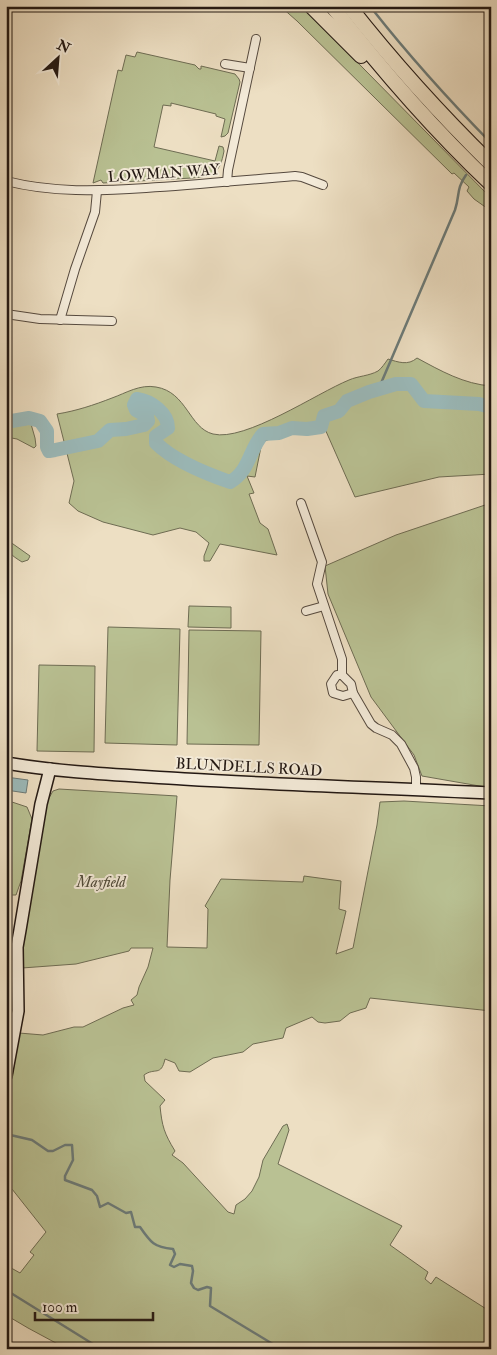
<svg xmlns="http://www.w3.org/2000/svg" width="497" height="1355" viewBox="0 0 497 1355" font-family="'IM FELL Double Pica',serif">
<style>
.green{fill:#b9c193;stroke:#6e6c53}
.water{fill:#9bbbbc;stroke:#6b7a78}
.lines{fill:none;stroke-linecap:round;stroke-linejoin:round}
.stream{stroke:#6b7a78;stroke-width:2.5}
.river{stroke:#9bbbbc;stroke-width:14}
.street-casing{stroke:#564a3f;stroke-width:10}
.secondary-casing{stroke:#231813;stroke-width:14}
.highway-casing{stroke:#231813;stroke-width:16}
.street{stroke:#f3ead8;stroke-width:8}
.secondary{stroke:#f3ead8;stroke-width:11}
.highway{stroke:#eddfc3;stroke-width:14}
.labels{text-anchor:middle;stroke-width:4;stroke-linejoin:round;paint-order:stroke}
.street-label{font-size:15px;fill:#231813;stroke:#f3ead8}
.park-label{font-size:15px;font-style:italic;fill:#504b39;stroke:#f3ead8}
</style>
<rect width="100%" height="100%" fill="#eddfc3"/>
<filter id="stains"><feTurbulence type="fractalNoise" baseFrequency=".004" numOctaves="4"/><feColorMatrix values="0 0 0 0 .2 0 0 0 0 .09 0 0 0 0 .02 0 0 0 .5 -.17"/></filter>
<radialGradient id="worn" r=".72"><stop offset=".6" stop-color="#630" stop-opacity="0"/><stop offset="1" stop-color="#630" stop-opacity=".3"/></radialGradient>
<g class="green">
<polygon points="280,6 302,6 491,198 491,211 474,199 467,191 469,187 454,173 452,174 297,21"/>
<path d="M137,52L195,65L199,69H201V66L235,74L239,79L240,82L228,133L225,136L221,137L225,119L216,116V114L171,103V106L163,105L154,147L215,161L219,146L223,147L224,151C220,173 214,176 192,178L103,183L101,180L93,183L118,70L122,71L126,55L135,57Z"/>
<path d="M417,358C441,371 464,384 491,386V474L439,477L355,497L325,429L278,436L262,442L255,477L247,476L254,493L249,494L260,523L268,529L277,555L220,544L210,561H204V556L209,543L196,532L180,528L153,535L103,522L78,511L69,503L74,481L57,414C76,411 94,405 112,398C126,393 140,384 156,387C187,392 189,428 213,434C245,442 317,393 349,380C358,376 369,376 378,371C382,368 385,363 388,359C398,362 408,366 417,358Z"/>
<polygon points="21,422 31,424 35,438 36,446 34,448 17,439 6,437 6,424"/>
<polygon points="491,503 491,788 422,776 414,755 371,697 328,594 325,566 396,535"/>
<path d="M6,539L30,556L28,560L22,562C11,555 6,552 6,539Z"/>
<polygon points="189,606 231,607 231,628 188,627"/>
<polygon points="108,627 180,629 177,745 105,743"/>
<polygon points="189,630 261,631 259,745 187,744"/>
<polygon points="39,665 95,666 94,752 37,751"/>
<path d="M59,789L177,796L170,880L167,947L207,948L208,909L205,906L221,879L303,882L304,876L341,881L339,909L346,911L336,954L353,948L377,825L380,802L404,801L491,806V1011L370,998L366,1008L350,1013L340,1021L325,1023L318,1022L312,1017L286,1028L283,1038L253,1044L243,1052L213,1058L190,1072L179,1071L175,1063L165,1059C161,1077 155,1067 144,1075L145,1081L165,1100L160,1106C162,1126 164,1133 175,1151L172,1155L183,1163L228,1212L234,1214L236,1205L245,1199L252,1191L259,1177L263,1160L283,1126L287,1124L289,1130L278,1164L402,1226L390,1245L428,1272L425,1279L431,1284L436,1277L491,1312V1349H67L28,1328L6,1315V1265L20,1273L34,1255L30,1252L46,1232L12,1189L6,1186V1095C16,1075 13,1054 19,1033L43,1035L74,1027H83L123,1008L134,1005L131,1000L137,995L139,987L148,967L153,948H131L129,951L76,964L22,968L21,946L45,805L53,791Z"/>
<polygon points="6,800 27,807 32,819 21,881 16,895 6,895"/>
<polygon points="6,967 14,967 13,1017 6,1048"/>
</g>
<polygon class="water" points="6,777 28,780 26,793 6,790"/>
<g class="lines">
<g class="stream">
<path d="M373,10C410,57 449,100 491,143"/>
<path d="M379,388L455,210C460,195 456,189 466,175"/>
<path d="M6,1134L32,1140L48,1151H53L65,1145H72L73,1160L65,1176V1180L92,1190L97,1196L100,1207L108,1203L126,1213L131,1212L135,1227H140C151,1243 154,1247 173,1249L175,1254L170,1265L174,1267L180,1264L192,1266L193,1271L191,1283L194,1288L198,1290L207,1287L211,1288L210,1306L281,1349"/>
<polyline points="6,1290 101,1349"/>
</g>
<path class="river" d="M6,422L29,418L40,421L47,431V447L49,451L55,450L98,441L110,430L126,429L144,425L148,421L147,416L136,410L134,405L137,399C151,401 168,413 168,428L156,436V443C173,460 207,474 230,482C250,471 249,449 263,434L279,433L292,428L307,429L321,427L324,416L339,411L347,401L369,392L396,384H411L424,401L479,404L491,407"/>
<g class="street-casing">
<g id="street">
<polyline points="225,64 250,68"/>
<path d="M6,181C53,193 99,191 146,188C196,185 245,180 295,176L302,177L323,185"/>
<polyline points="227,182 228,170 256,39"/>
<polyline points="6,314 40,319 112,321"/>
<polyline points="60,320 75,269 95,212 97,191"/>
<polyline points="301,503 322,562 317,584 342,659 342,675 351,684 353,693 371,724 376,728 392,735 401,744 414,768 416,777 416,790"/>
<polyline points="306,611 324,606"/>
<polyline points="342,675 337,675 331,684 333,693 343,696 353,693"/>
</g>
</g>
<g class="secondary-casing">
<g id="secondary">
<path d="M6,763C65,773 125,775 184,779C286,785 388,788 491,793"/>
<polyline points="6,1076 18,1011 17,947 20,930 41,804 50,769"/>
</g>
</g>
<g class="highway-casing">
<g id="highway">
<polyline points="311,6 361,56"/>
<path d="M332,6C381,69 433,129 491,184"/>
<path d="M349,6C393,62 440,114 491,164"/>
</g>
</g>
<use href="#street" class="street"/>
<use href="#secondary" class="secondary"/>
<use href="#highway" class="highway"/>
</g>
<g class="labels">
<g class="street-label">
<text transform="translate(164 173) rotate(-4)" y="5">LOWMAN WAY</text>
<text transform="translate(249 767) rotate(3)" y="5">BLUNDELLS ROAD</text>
</g>
<g class="park-label">
<text x="101" y="887">Mayfield</text>
</g>
</g>
<rect width="497" height="1355" fill="none" stroke="#eddfc3" stroke-width="25"/>
<rect x="8" y="8" width="482" height="1340" fill="none" stroke="#231813" stroke-width="2.5"/>
<rect x="12" y="12" width="472" height="1330" fill="none" stroke="#231813"/>
<g transform="translate(58 58) rotate(26)" stroke="#f3ead8" stroke-width="4" paint-order="stroke">
<path d="M0-4L9 19L0 12L-9 19Z" fill="#231813"/>
<text y="-8" font-size="14" font-weight="bold" text-anchor="middle" fill="#231813">N</text>
</g>
<path d="M35 1312v8h118v-8" fill="none" stroke="#231813" stroke-width="2.5"/>
<text x="42" y="1312" font-size="15" fill="#231813" stroke="#f3ead8" stroke-width="4" paint-order="stroke">100 m</text>
<rect width="100%" height="100%" filter="url(#stains)"/>
<rect width="100%" height="100%" fill="url(#worn)"/>
</svg>
